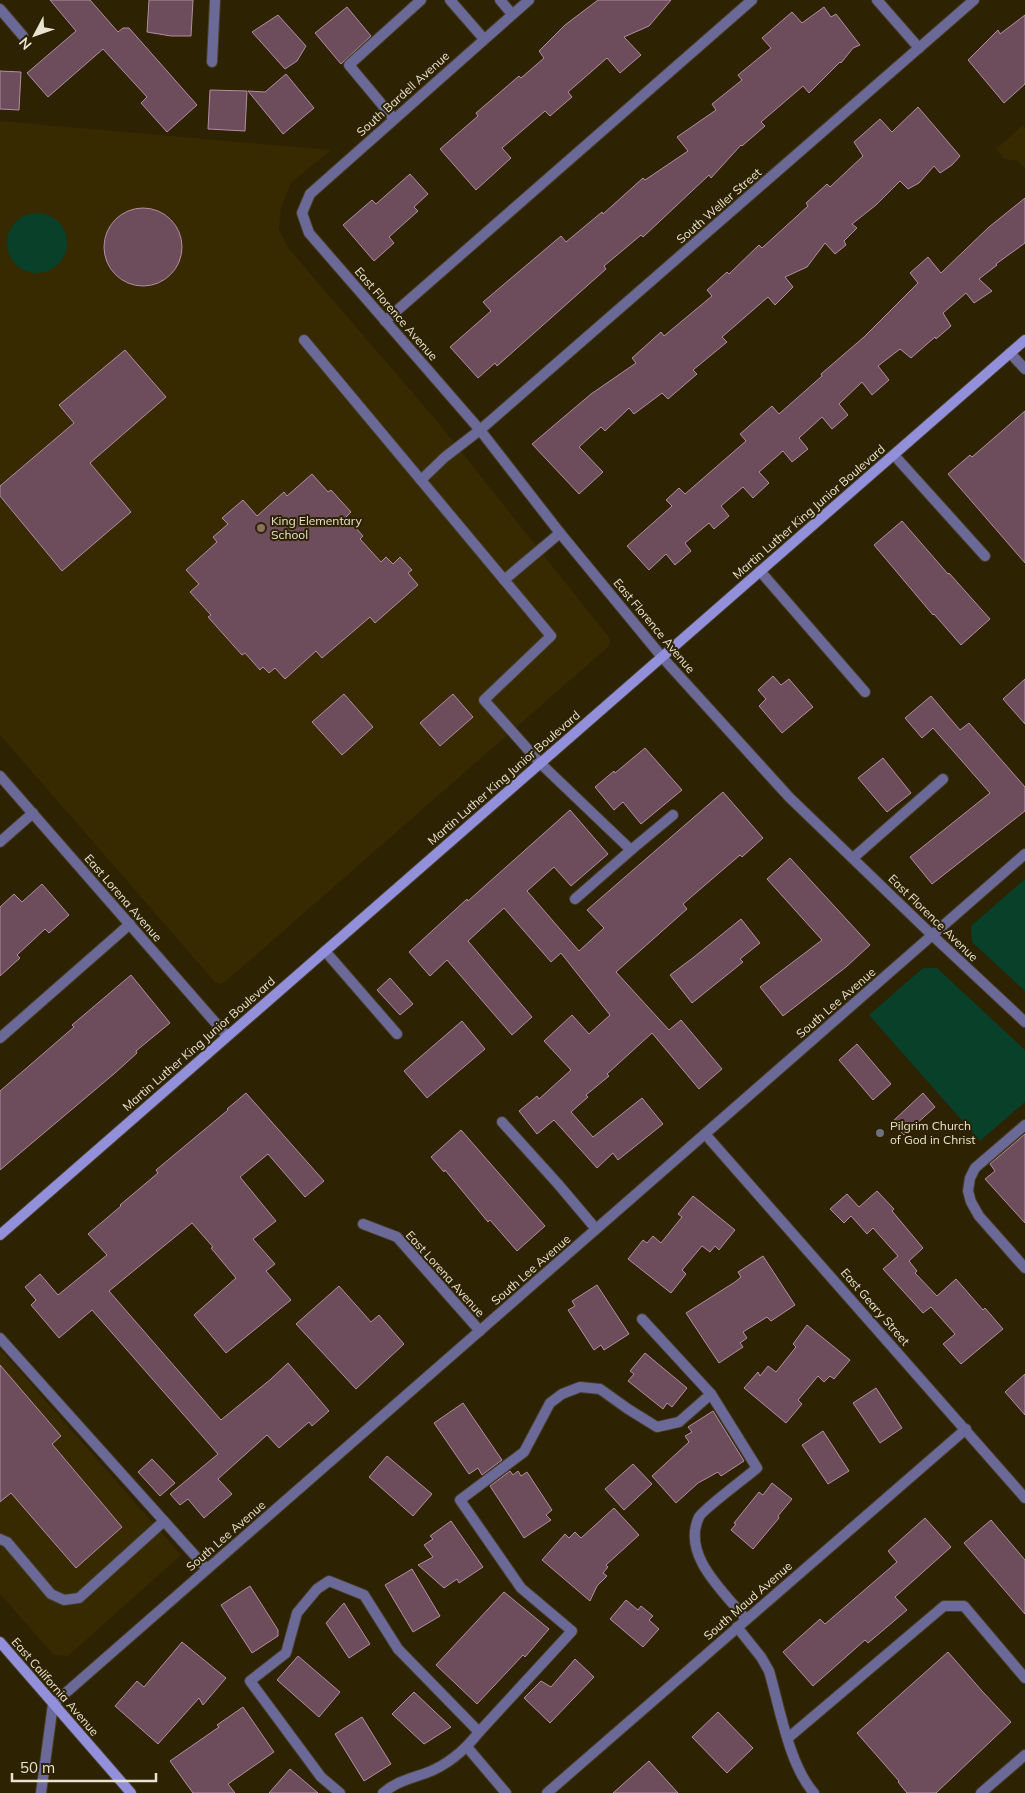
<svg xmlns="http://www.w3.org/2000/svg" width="1025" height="1793" viewBox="0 0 1025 1793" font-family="Mulish,sans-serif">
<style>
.built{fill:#372a00}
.green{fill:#084029}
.building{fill:#6d4c5c;stroke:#b38ea0}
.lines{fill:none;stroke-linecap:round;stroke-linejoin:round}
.lane-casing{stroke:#473d1f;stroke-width:12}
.street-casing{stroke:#473d1f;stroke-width:12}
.secondary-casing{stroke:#473d1f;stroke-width:12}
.lane{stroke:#6a6998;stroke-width:10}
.street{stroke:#6a6998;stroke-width:10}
.secondary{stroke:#9290db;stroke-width:10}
.education-dot{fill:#8d6e63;stroke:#2d2202;stroke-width:2}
.worship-dot{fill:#6b7280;stroke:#2d2202;stroke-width:2}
.labels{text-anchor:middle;stroke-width:4;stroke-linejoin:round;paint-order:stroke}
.street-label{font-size:12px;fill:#e9e3d1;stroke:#2d2202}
.poi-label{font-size:12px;fill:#e9e3d1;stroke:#2d2202;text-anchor:start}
</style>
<rect width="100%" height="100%" fill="#2d2202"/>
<g class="built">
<polygon points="0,121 331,150 291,183 281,208 279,229 289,249 436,420 611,640 609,646 225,982 220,984 215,982 0,735"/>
<polygon points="1023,125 1025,128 1025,168 1018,161 1005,159 996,149"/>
<polygon points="0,1349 181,1555 68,1656 54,1655 0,1594"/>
</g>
<g class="green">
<circle cx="37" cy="243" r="30"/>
<polygon points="1025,879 1025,991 972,942 971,926"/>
<polygon points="923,968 937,968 1025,1050 1025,1102 980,1141 869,1015"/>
</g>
<g class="building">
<polygon points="50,0 90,0 118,32 123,28 129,28 197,105 167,132 141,103 147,97 103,49 48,97 27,73 76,31"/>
<polygon points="149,0 193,0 191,36 171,36 147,32"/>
<polygon points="598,0 671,0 649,26 624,37 641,55 620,73 607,58 568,92 572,97 550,116 545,111 502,148 511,158 476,190 440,149 478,116 476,113 519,76 521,78 544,58 539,51 565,25"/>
<polygon points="347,7 371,36 341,64 315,33"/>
<polygon points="824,7 831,17 836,14 860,45 853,48 841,63 840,62 809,93 803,86 761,122 765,126 742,146 741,145 711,178 709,175 643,237 641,235 604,266 606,269 497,366 495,363 478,378 450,347 491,311 483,302 561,236 566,242 602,212 603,214 643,178 645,180 688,151 677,137 716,110 712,104 742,80 738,75 771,48 762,38 792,12 802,23"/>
<polygon points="278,15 306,46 297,61 285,69 252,32"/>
<polygon points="1025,15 1025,84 1004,103 968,60 998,30 1000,34"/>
<polygon points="0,71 21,72 19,110 0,109"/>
<polygon points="286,74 314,108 283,134 248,91 265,92"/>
<polygon points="210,90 247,91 245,131 208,129"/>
<polygon points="918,107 960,156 952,165 940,173 934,166 919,183 908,189 900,181 876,205 852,224 857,228 844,241 846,245 835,254 825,243 807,267 785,277 793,287 775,305 768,297 722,337 727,342 693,370 697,374 668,399 662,393 634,414 629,408 605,431 601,427 579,447 603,472 579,494 532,444 591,394 636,363 632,358 661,332 664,336 712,296 707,290 727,272 729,274 759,245 762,248 808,206 806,203 827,184 830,187 863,156 854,142 880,119 892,132"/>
<polygon points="410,174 428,194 414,207 418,211 389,237 394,243 374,261 343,225 372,200 376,204"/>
<polygon points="1025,198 1025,243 996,264 997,265 979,279 992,291 974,303 966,293 943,313 951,326 936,339 935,337 911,358 900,349 878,366 889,380 872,395 862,382 839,404 848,415 832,429 822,417 799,438 808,449 792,462 783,451 759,472 769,483 753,498 743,487 721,506 729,516 714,529 709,523 685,543 691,551 675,565 666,554 649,570 627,546 672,506 666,500 679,488 685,494 746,441 740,434 772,406 779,414 822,376 821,374 864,337 918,283 910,273 928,257 941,273 989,227"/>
<circle cx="143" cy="247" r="39"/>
<polygon points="125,350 166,397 90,463 131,512 62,571 0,496 0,486 74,423 59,405"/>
<polygon points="1025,411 1025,563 948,474 970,455 972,457"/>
<polygon points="312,474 328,492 331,490 351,512 346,517 363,536 360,539 381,562 386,557 393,564 400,557 412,570 408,573 418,585 375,623 370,617 322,658 316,651 285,679 275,668 269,673 263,667 260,670 245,653 242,655 208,617 211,615 190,592 199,584 186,570 217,542 213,537 228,524 222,518 243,500 257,516 284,492 287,496"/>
<polygon points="902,521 948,574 949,573 990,619 961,645 934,614 933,615 874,545"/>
<polygon points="773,676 781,685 789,679 813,707 782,733 759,706 766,699 758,690"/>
<polygon points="1025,679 1025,724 1003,699"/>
<polygon points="344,694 373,727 342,755 312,722"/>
<polygon points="453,694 473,717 440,746 420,723"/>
<polygon points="931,696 960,730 969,723 1025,787 1025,811 932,884 910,857 990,793 933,728 922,738 905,718"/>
<polygon points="645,748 682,790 641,824 623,802 614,810 595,787 614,771 615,773"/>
<polygon points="883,758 911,793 887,812 858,778"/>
<polygon points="723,792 763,838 742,857 740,855 683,904 687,909 616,972 669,1030 681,1020 722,1069 699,1089 652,1033 607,1074 609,1076 586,1095 588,1097 571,1112 593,1137 642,1098 663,1124 618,1160 613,1153 597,1168 554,1120 537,1134 519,1111 537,1096 539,1099 571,1070 544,1041 572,1015 589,1034 610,1015 561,953 551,962 504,908 468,941 532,1017 512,1035 447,960 430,976 409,952 467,899 468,901 570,810 608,854 571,886 554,867 527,891 579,951 604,928 587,910"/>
<polygon points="790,858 870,945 846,967 783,1016 760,987 822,940 767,879"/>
<polygon points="42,884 69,915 49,933 45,929 17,955 20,958 0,976 0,907 14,894 22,902"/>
<polygon points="741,919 760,943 740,959 743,962 692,1003 670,975 694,957"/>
<polygon points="131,975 170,1023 136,1051 137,1053 115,1073 0,1170 0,1091 74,1027 72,1025"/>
<polygon points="390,978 413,1004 400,1015 377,990"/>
<polygon points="462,1021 485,1049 427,1098 404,1071"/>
<polygon points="857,1044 891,1084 873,1100 839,1060"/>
<polygon points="246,1093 324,1181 305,1197 268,1154 240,1177 276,1221 253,1239 275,1264 266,1271 291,1300 226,1353 194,1315 236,1278 211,1248 213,1247 192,1223 109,1291 221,1420 271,1379 288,1363 329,1411 312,1426 309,1422 279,1448 267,1435 218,1479 232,1494 204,1518 188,1499 180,1505 170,1494 218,1454 92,1310 59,1338 31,1305 36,1300 25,1287 40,1274 58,1295 107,1255 88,1234 121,1206 120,1205 158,1173 156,1170 228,1110 227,1109"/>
<polygon points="923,1093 935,1107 904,1135 892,1122"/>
<polygon points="461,1130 545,1226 517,1251 490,1220 488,1222 445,1170 444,1172 431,1157"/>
<polygon points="1025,1134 1025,1223 985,1179 995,1171 990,1164"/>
<polygon points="877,1191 894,1209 892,1211 923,1248 909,1261 917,1271 915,1273 937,1296 956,1279 983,1310 985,1308 1003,1329 961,1364 943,1344 955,1334 931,1307 923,1313 883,1269 898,1256 873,1228 867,1234 851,1216 844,1223 830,1209 847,1194 859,1207"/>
<polygon points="693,1196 735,1230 719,1250 715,1246 710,1252 702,1246 682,1270 686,1274 671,1293 628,1259 643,1240 647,1243 653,1236 661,1243 682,1217 678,1214"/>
<polygon points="763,1256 795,1305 771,1321 767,1317 743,1332 747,1338 740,1343 743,1347 719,1363 686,1313 735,1282 741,1277 738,1272"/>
<polygon points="597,1285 629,1334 604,1350 601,1345 594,1350 568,1310 575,1306 572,1301"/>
<polygon points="339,1286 371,1322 379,1315 404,1344 356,1389 296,1324"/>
<polygon points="807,1325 850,1360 834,1379 830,1376 824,1382 818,1376 798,1400 802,1404 786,1423 744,1388 758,1372 760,1376 768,1366 776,1372 796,1347 793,1344"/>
<polygon points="645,1353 687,1388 672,1407 667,1403 663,1409 628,1381 634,1374 630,1371"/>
<polygon points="0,1365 61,1436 52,1444 122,1527 76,1568 11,1493 0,1502"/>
<polygon points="1025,1374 1025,1415 1005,1392"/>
<polygon points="876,1388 902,1428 880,1443 853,1403"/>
<polygon points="463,1403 502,1460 482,1475 478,1468 469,1474 434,1423"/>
<polygon points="713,1411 744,1461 721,1476 718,1472 698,1483 676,1503 652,1476 689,1442 685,1436 692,1432 688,1427"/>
<polygon points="823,1431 849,1471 828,1484 802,1445"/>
<polygon points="387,1456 432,1494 413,1516 369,1477"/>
<polygon points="152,1459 175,1483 160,1496 138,1472"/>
<polygon points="633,1464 652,1484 624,1510 605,1489"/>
<polygon points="510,1471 513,1475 518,1471 521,1476 527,1472 552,1510 546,1515 551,1520 524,1538 490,1486"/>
<polygon points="772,1483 792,1499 778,1516 779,1518 753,1549 731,1530 736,1524 734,1523 759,1492 763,1495"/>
<polygon points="614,1508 639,1535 606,1565 608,1567 603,1573 607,1576 597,1586 590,1601 542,1560 565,1534 569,1538 575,1532 581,1538"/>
<polygon points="925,1518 951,1547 895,1597 907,1610 868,1643 865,1640 813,1686 783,1652 820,1619 825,1624 897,1562 888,1551"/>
<polygon points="991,1520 1025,1560 1025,1614 964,1543"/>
<polygon points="451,1521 483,1567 459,1583 457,1579 444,1588 418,1565 433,1557 424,1545 433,1539 430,1536"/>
<polygon points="412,1569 440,1616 413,1632 385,1585"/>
<polygon points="250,1586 278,1630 278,1636 252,1653 221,1605"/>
<polygon points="504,1592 549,1629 525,1657 523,1655 477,1704 436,1665"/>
<polygon points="626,1600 638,1610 641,1606 653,1616 649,1620 659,1629 643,1647 610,1619"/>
<polygon points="344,1603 370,1644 349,1658 326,1623"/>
<polygon points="182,1642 226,1678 203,1705 199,1698 158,1744 115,1706 137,1681 144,1687"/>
<polygon points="948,1652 982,1691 1011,1722 936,1793 907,1793 898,1782 899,1781 857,1733"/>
<polygon points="298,1656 340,1692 319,1717 277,1680"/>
<polygon points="575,1659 594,1677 550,1723 524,1698 541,1681 551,1687"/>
<polygon points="414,1692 451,1727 424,1744 392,1714"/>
<polygon points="243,1707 274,1752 228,1784 235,1793 193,1793 170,1761 219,1727 217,1725"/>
<polygon points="718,1712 753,1748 727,1773 692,1737"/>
<polygon points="362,1717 391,1764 364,1781 335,1734"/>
<polygon points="649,1761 678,1793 613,1793"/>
<polygon points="290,1769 318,1793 269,1793"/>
</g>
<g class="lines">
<g class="lane-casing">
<g id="lane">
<polyline points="500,0 512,14"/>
<polyline points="385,321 752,0"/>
<polyline points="304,340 551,636 484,700 540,763 631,850 575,899"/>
<polyline points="1010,353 1025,369"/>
<polyline points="894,455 985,556"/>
<polyline points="421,480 445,457 480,430"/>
<polyline points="760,571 865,692"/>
<polyline points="504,580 560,533"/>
<polyline points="631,850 673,815"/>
<polyline points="853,858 943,779"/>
<polyline points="325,951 397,1034"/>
<polyline points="0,1038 130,924"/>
<polyline points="502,1122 558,1184 596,1229"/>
<polyline points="1025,1125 975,1168 970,1178 968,1191 971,1202 979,1216 1025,1268"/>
<polyline points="0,1338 207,1569"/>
<polyline points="0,1539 7,1542 51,1594 64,1600 79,1598 164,1521"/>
</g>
</g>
<g class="street-casing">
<g id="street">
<polyline points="450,0 484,39"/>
<polyline points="529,0 310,194 302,213 309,233 480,430 560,533 662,657 789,797 932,935 1025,1022"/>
<polyline points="877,0 919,48"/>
<polyline points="0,9 23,36"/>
<polyline points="212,62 215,0"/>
<polyline points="394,119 349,65 421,0"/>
<polyline points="480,430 974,0"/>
<polyline points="0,776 227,1036"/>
<polyline points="0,842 33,813"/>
<polyline points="705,1134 1025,1498"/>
<polyline points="363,1224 397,1237 480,1331"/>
<path d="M642,1319L711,1394L757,1468C748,1476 702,1510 699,1517C681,1555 724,1592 746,1619"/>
<path d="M737,1627L761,1657L769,1671C780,1708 789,1765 814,1793"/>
<polyline points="788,1738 944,1606 964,1606 1025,1678"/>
<polyline points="467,1747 506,1793"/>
<polyline points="41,1793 53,1704 1025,854"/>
<polyline points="340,1793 321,1777 250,1681 286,1653 297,1613 317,1589 329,1581 364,1595 398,1649 479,1732"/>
<path d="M383,1793C397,1781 410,1779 426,1773C448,1765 465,1750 479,1732L572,1631L521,1588L460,1500L524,1452L550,1403L562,1394L580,1387L600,1389L628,1409L657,1427L679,1422L711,1394"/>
<polyline points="547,1793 966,1429"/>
<polyline points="981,1793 1025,1755"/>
</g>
</g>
<g class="secondary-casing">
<g id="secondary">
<polyline points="0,1235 1025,340"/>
<polyline points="0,1642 131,1793"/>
</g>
</g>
<use href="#lane" class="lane"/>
<use href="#street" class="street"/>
<use href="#secondary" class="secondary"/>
</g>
<circle class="education-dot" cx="261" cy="528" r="5"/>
<circle class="worship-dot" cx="880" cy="1133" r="5"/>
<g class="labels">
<g class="street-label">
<text transform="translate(403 94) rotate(-42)" y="4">South Bardell Avenue</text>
<text transform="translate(719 206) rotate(-41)" y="4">South Weller Street</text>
<text transform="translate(396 314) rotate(49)" y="4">East Florence Avenue</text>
<text transform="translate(809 512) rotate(-41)" y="4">Martin Luther King Junior Boulevard</text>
<text transform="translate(654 626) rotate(50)" y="4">East Florence Avenue</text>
<text transform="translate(504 778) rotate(-41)" y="4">Martin Luther King Junior Boulevard</text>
<text transform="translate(123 898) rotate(49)" y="4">East Lorena Avenue</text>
<text transform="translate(933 918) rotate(44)" y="4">East Florence Avenue</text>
<text transform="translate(836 1003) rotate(-41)" y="4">South Lee Avenue</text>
<text transform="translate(199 1044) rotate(-41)" y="4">Martin Luther King Junior Boulevard</text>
<text transform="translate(531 1270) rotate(-41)" y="4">South Lee Avenue</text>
<text transform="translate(445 1274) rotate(48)" y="4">East Lorena Avenue</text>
<text transform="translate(875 1307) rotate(49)" y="4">East Geary Street</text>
<text transform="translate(226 1536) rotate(-41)" y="4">South Lee Avenue</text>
<text transform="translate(748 1601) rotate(-41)" y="4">South Maud Avenue</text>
<text transform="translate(55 1687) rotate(49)" y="4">East California Avenue</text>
</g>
<g class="poi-label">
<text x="271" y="525">King Elementary<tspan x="271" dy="14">School</tspan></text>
<text x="890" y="1130">Pilgrim Church<tspan x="890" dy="14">of God in Christ</tspan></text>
</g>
</g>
<g transform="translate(35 35) rotate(229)" stroke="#2d2202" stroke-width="4" paint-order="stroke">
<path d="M0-4L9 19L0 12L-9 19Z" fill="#e9e3d1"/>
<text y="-8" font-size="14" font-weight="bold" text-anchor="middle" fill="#e9e3d1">N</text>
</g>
<path d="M12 1773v8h144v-8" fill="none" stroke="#e9e3d1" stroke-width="2.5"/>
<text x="20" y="1773" font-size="15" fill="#e9e3d1" stroke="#2d2202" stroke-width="4" paint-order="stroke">50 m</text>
</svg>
